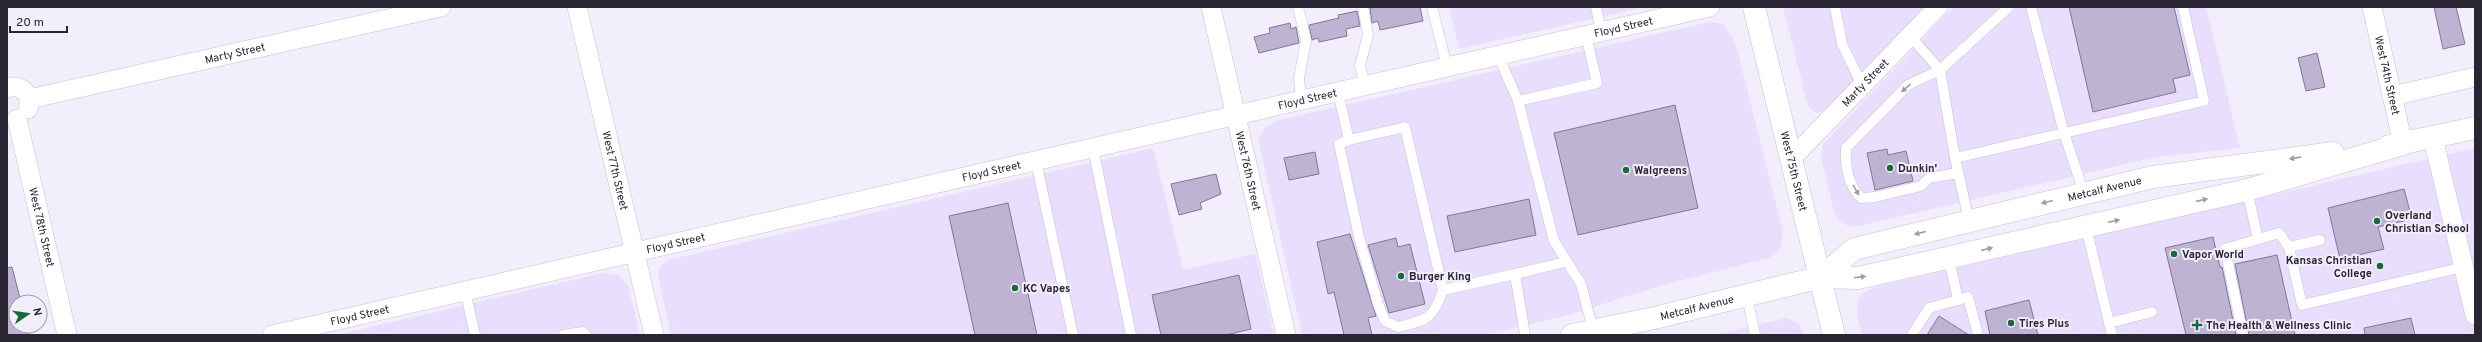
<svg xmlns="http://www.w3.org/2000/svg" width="2482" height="342" viewBox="0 0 2482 342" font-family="Overpass,sans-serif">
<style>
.built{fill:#eadefe}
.building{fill:#beb3d3;stroke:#827794}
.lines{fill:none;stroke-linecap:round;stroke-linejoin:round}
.service-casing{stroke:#c8bddd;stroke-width:11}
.minor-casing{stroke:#c8bddd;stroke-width:20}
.secondary-casing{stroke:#c8bddd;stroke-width:23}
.primary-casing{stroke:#c8bddd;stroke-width:23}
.service{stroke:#fff;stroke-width:10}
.minor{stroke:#fff;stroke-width:19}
.secondary{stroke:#fff;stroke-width:22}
.primary{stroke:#fff;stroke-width:22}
.oneway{fill:#9f9da3}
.poi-dot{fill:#1a6938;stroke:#f3eefc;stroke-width:1.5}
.labels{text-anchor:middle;stroke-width:4;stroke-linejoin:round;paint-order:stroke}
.street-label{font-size:11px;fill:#2a2532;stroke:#f3eefc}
.poi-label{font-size:11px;font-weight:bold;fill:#2a2532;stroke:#f3eefc;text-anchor:start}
</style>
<rect width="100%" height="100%" fill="#f3eefc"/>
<g class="built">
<polygon points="1449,7 1645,7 1459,49"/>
<polygon points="1783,7 1926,7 1828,108 1818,113 1813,111 1808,106"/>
<polygon points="1953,7 2206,7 2240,148 2156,157 1854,227 1843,224 1835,215 1821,158 1823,144"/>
<polygon points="1710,22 1723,24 1735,42 1783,231 1780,248 1772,257 1666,284 1565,316 1483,335 1302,335 1260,147 1259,139 1266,126 1279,120"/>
<polygon points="1153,148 1183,270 1255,254 1274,335 671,335 658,275 660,267 668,260"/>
<polygon points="2475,148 2475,335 1862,335 1857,314 1858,300 1863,293 1874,287"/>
<polygon points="603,273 618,275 628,285 640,335 336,335"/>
<polygon points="1787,318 1799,324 1804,335 1714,335"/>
</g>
<g class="building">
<polygon points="1375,7 1420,7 1423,21 1380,30 1378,21 1372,23 1370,8"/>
<polygon points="2069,7 2174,7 2190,75 2173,79 2176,92 2093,112"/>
<polygon points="2434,7 2456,7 2465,44 2443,49"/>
<polygon points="1357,11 1360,26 1346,29 1347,36 1319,42 1318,38 1312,40 1309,25 1339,18 1338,15"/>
<polygon points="1290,23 1291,29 1296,27 1299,43 1259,53 1254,37 1270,33 1269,28"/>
<polygon points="2317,53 2325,87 2306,91 2298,58"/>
<polygon points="1675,105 1698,208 1578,235 1554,133"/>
<polygon points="1887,149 1888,155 1906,151 1913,181 1875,190 1867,153"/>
<polygon points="1315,152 1319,174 1289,180 1284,158"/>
<polygon points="1216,174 1221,194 1200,203 1202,209 1179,215 1171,184"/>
<polygon points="2404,189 2412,219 2378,227 2384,249 2340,259 2328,208"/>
<polygon points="1529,199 1536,235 1455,252 1447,216"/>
<polygon points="1008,203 1037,335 975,335 949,216"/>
<polygon points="1350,234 1376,316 1368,318 1372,335 1344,335 1334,292 1328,294 1317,242"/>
<polygon points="2213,237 2220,267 2222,267 2236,335 2186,335 2165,248"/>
<polygon points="1396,238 1398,247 1410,244 1425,304 1389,313 1368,245"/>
<polygon points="2277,255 2295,335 2249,335 2235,264"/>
<polygon points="12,267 21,302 16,302 16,326 27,326 30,335 7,335 7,268"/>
<polygon points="1239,275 1251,329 1226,335 1161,335 1152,295"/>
<polygon points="2029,300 2038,335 1990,335 1985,311"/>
<polygon points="1939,316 1969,335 1927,335"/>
<polygon points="2411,318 2415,335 2365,335 2364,328"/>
</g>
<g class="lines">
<g class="service-casing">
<g id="service">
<polyline points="1298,7 1306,40 1299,78 1301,100"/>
<polyline points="1363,7 1368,35 1360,65 1365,86"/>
<polyline points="1432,7 1447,67"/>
<polyline points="1596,7 1601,32"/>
<polyline points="1835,7 1842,44 1862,85"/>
<polyline points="1586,35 1597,83 1518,101 1554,241 1581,284 1593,330"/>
<path d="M1910,36L1940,70L1908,85L1846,148C1845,165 1848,185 1861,198L1875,197L1921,186L1929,178L1958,173"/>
<polyline points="1498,55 1518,101"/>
<polyline points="1338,92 1349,140 1405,127 1443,290 1515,274"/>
<path d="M1349,140L1339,144L1359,237L1378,304L1385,321L1398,327C1426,320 1433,320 1443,290"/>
<polyline points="1093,148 1131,335"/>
<polyline points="1955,158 2064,133 2031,7"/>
<polyline points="1036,161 1073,335"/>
<polyline points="2247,190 2258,239"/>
<polyline points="2084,193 2064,133 2204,101 2183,7"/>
<polyline points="1969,221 1955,158 1940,70 2009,7"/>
<polyline points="2086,227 2112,335"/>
<polyline points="2289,247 2302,305 2463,267"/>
<polyline points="465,290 475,335"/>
<polyline points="1747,296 1755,335"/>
<polyline points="1958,300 1968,297 1978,335"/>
<polyline points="2109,323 2152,312"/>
<polyline points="563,335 583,332 586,335"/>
<polyline points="1525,335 1515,274 1565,262"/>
<polyline points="1912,335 1929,308 1958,300 1949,258"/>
<polyline points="2243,335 2225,249 2279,233 2289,247 2320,240"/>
</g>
</g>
<g class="minor-casing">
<g id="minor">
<path id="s1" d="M577,7L654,335"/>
<path id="s2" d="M1211,7L1286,335"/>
<path id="s3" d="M2372,7L2403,144"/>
<path d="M7,88C21,83 33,95 28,109"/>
<polyline points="2392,96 2475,77"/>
<path id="s4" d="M29,99L441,7"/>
<path id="s5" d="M17,119L67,335"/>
<polyline points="2433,138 2475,315"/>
<path id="s6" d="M1792,158L1938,7"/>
<path id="s7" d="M272,335L1710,7"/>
</g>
</g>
<g class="secondary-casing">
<g id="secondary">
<path id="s8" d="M1754,7L1834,335"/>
</g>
</g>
<g class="primary-casing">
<g id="primary">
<polyline points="2389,146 2475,128"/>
<path id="s9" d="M1821,277L1854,249L2153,177L2333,153"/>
<path id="s10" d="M1572,335L1654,318L1821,277L1858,278L2247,190L2403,144"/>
</g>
</g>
<use href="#service" class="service"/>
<use href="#minor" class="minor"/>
<use href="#secondary" class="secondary"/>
<use href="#primary" class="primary"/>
</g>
<defs><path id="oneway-solid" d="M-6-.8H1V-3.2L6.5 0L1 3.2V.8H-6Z"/></defs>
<g class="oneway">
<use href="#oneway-solid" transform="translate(1906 88) rotate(140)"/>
<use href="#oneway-solid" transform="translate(2295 158) rotate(172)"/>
<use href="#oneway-solid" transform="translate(1856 190) rotate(60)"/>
<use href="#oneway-solid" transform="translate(2202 200) rotate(-13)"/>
<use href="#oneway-solid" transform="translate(2047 202) rotate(166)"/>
<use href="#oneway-solid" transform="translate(2114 221) rotate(-13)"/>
<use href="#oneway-solid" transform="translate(1920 233) rotate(166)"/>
<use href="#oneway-solid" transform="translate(1987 249) rotate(-13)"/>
<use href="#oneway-solid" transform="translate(1860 277) rotate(-7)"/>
</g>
<g class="poi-dot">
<circle cx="1890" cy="168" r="4"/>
<circle cx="1626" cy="170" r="4"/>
<circle cx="2377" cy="221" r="4"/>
<circle cx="2174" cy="254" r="4"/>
<circle cx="2380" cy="266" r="4"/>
<circle cx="1401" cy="276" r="4"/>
<circle cx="1015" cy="288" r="4"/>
<circle cx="2011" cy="323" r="4"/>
<path d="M2195 319h4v4h4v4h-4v4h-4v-4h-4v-4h4z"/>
</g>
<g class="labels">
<g class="street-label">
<text dy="4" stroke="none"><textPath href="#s7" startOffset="1386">Floyd Street</textPath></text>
<text dy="4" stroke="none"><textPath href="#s4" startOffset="211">Marty Street</textPath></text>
<text dy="4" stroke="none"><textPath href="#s3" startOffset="70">West 74th Street</textPath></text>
<text dy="4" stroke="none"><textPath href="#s6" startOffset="105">Marty Street</textPath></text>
<text dy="4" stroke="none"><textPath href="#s7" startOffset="1062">Floyd Street</textPath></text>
<text dy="4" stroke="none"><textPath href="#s1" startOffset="168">West 77th Street</textPath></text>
<text dy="4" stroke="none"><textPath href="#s7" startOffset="738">Floyd Street</textPath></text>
<text dy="4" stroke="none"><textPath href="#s2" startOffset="168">West 76th Street</textPath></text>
<text dy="4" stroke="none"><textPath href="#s8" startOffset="169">West 75th Street</textPath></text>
<text dy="4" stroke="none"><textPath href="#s9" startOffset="301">Metcalf Avenue</textPath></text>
<text dy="4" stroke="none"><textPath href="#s5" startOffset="111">West 78th Street</textPath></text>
<text dy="4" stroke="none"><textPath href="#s7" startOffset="414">Floyd Street</textPath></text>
<text dy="4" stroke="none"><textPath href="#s10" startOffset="128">Metcalf Avenue</textPath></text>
<text dy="4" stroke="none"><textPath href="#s7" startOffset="90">Floyd Street</textPath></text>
</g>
<g class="poi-label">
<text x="1898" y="172">Dunkin'</text>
<text x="1634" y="174">Walgreens</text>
<text x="2385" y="219">Overland<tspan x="2385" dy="13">Christian School</tspan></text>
<text x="2182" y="258">Vapor World</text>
<text x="2372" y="264" text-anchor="end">Kansas Christian<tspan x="2372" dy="13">College</tspan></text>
<text x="1409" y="280">Burger King</text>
<text x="1023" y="292">KC Vapes</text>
<text x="2019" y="327">Tires Plus</text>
<text x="2206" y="329">The Health &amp; Wellness Clinic</text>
</g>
</g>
<rect width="2482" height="342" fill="none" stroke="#2a2532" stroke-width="16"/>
<g transform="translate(28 314) rotate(77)"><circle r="19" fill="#f3eefc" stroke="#a39eab"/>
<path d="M0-3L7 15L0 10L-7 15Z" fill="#1a6938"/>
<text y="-6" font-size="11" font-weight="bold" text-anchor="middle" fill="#2a2532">N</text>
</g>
<path d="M10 26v6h57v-6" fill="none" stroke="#2a2532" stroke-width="2"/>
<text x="16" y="26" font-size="12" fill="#2a2532" stroke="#f3eefc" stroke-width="3" paint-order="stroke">20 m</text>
</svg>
